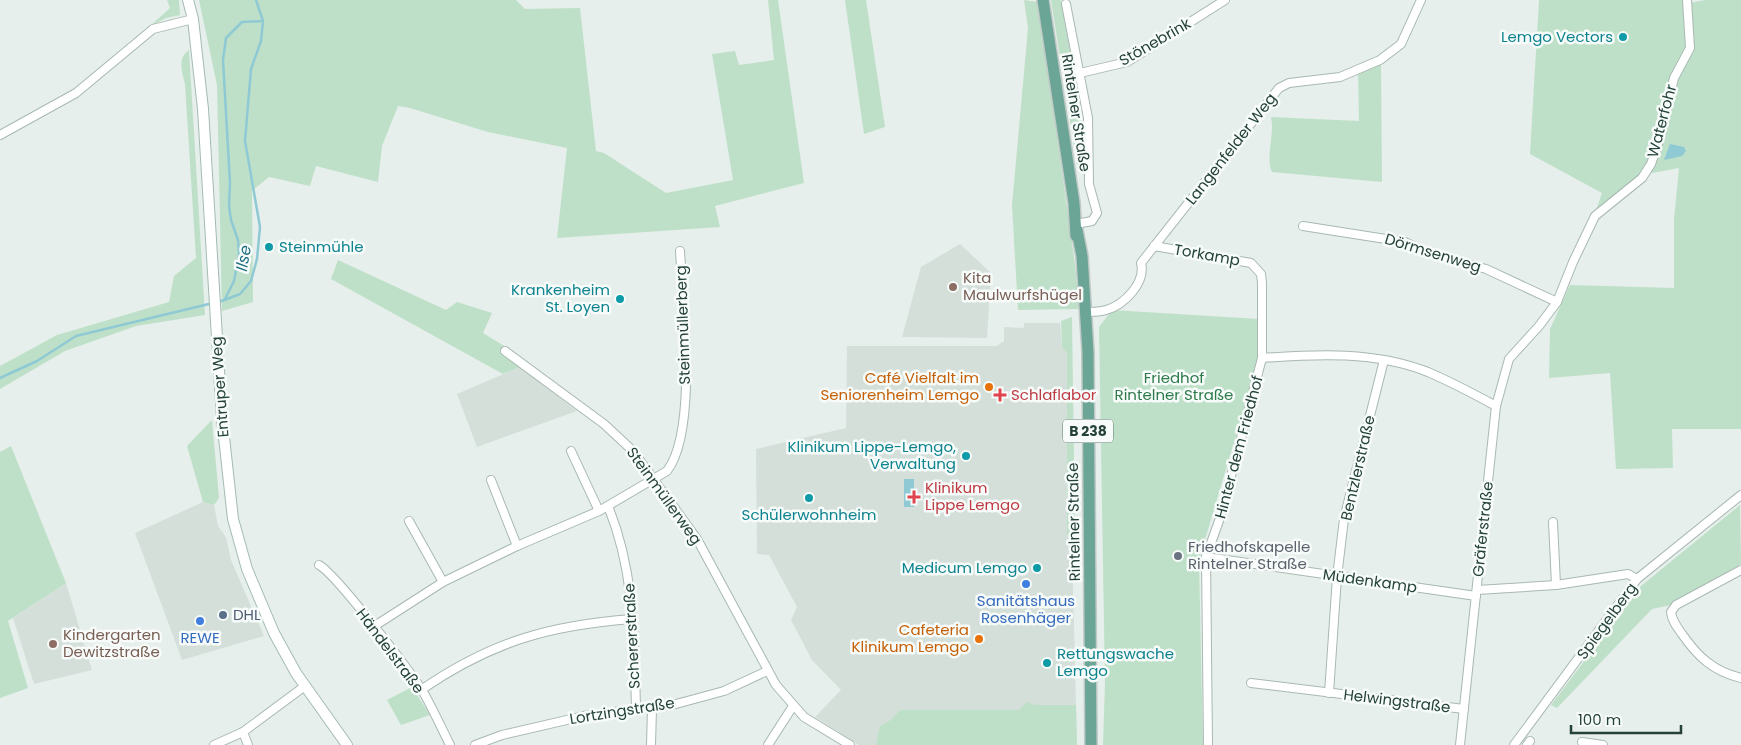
<svg xmlns="http://www.w3.org/2000/svg" width="1741" height="745" viewBox="0 0 1741 745" font-family="Poppins,sans-serif">
<style>
.built{fill:#d4dfda}
.green{fill:#bfe0c8}
.water{fill:#8ec9d4}
.lines{fill:none;stroke-linecap:round;stroke-linejoin:round}
.stream{stroke:#8ec9d4;stroke-width:2.5}
.street-casing{stroke:#a8b8b2;stroke-width:10}
.secondary-casing{stroke:#a4bbb3;stroke-width:12}
.primary-casing{stroke:#c2cac8;stroke-width:14}
.street{stroke:#fff;stroke-width:8}
.secondary{stroke:#fff;stroke-width:10}
.primary{stroke:#6aa596;stroke-width:11}
.culture-dot{fill:#0f9aa8;stroke:#f7fbf9;stroke-width:2}
.education-dot{fill:#8d6e63;stroke:#f7fbf9;stroke-width:2}
.food-dot{fill:#e8710a;stroke:#f7fbf9;stroke-width:2}
.health-dot{fill:#e0444e;stroke:#f7fbf9;stroke-width:2}
.worship-dot{fill:#6b7280;stroke:#f7fbf9;stroke-width:2}
.shop-dot{fill:#3f7fe0;stroke:#f7fbf9;stroke-width:2}
.service-dot{fill:#5c6f8a;stroke:#f7fbf9;stroke-width:2}
.labels{text-anchor:middle;stroke-width:5;stroke-linejoin:round;paint-order:stroke}
.shield{fill:#f7fbf9;stroke:#637a73;stroke-width:1}
.shield-label{font-size:14px;font-weight:bold;fill:#24423a}
.culture-label{font-size:15px;fill:#0d838f;stroke:#f7fbf9;text-anchor:end}
.street-label{font-size:15px;fill:#24423a;stroke:#f7fbf9}
.education-label{font-size:15px;fill:#785e54;stroke:#f7fbf9;text-anchor:start}
.food-label{font-size:15px;fill:#c56008;stroke:#f7fbf9;text-anchor:end}
.park-label{font-size:15px;fill:#2d7a4b;stroke:#f7fbf9}
.health-label{font-size:15px;fill:#be3a42;stroke:#f7fbf9;text-anchor:start}
.worship-label{font-size:15px;fill:#5b616d;stroke:#f7fbf9;text-anchor:start}
.shop-label{font-size:15px;fill:#366cbe;stroke:#f7fbf9}
.service-label{font-size:15px;fill:#4e5e75;stroke:#f7fbf9;text-anchor:start}
.water-label{font-size:16px;font-style:italic;fill:#1c6f80;stroke:#f7fbf9}
</style>
<rect width="100%" height="100%" fill="#e6efeb"/>
<g class="built">
<polygon points="960,244 991,273 987,338 902,337 921,267"/>
<polygon points="1024,323 1060,323 1062,347 1067,353 1077,745 859,745 815,717 841,690 812,660 791,620 797,607 769,555 757,554 756,449 846,428 847,346 997,346 1004,341 1004,327 1024,328"/>
<polygon points="520,367 577,411 477,447 457,394"/>
<polygon points="203,502 214,505 218,526 226,537 231,560 264,636 182,660 135,533"/>
<polygon points="66,583 92,670 34,684 13,618"/>
</g>
<g class="green">
<polygon points="167,0 179,0 180,15 166,18 150,26 170,8"/>
<polygon points="199,0 516,0 525,9 580,8 596,151 604,153 666,193 733,180 712,54 735,51 739,65 774,60 768,0 778,0 804,183 715,206 720,227 557,238 567,148 488,132 410,108 398,106 382,146 378,182 316,166 310,186 269,177 252,191 253,302 222,311 217,85"/>
<polygon points="845,0 866,0 885,127 864,134"/>
<polygon points="1024,0 1038,2 1075,264 1079,309 1018,310 1012,205 1028,28"/>
<polygon points="1051,0 1061,0 1081,115 1085,170 1078,171"/>
<polygon points="1539,0 1685,0 1687,51 1672,79 1660,136 1643,174 1594,216 1602,193 1530,154"/>
<polygon points="1705,0 1741,0 1741,429 1672,429 1673,468 1616,469 1610,373 1549,378 1550,329 1570,285 1674,288 1674,219 1679,168 1647,174 1672,93 1694,46 1690,3"/>
<path d="M189,50L205,315L136,326L65,351L0,389V366L57,335L169,302L174,276L196,258L185,84C182,73 177,58 189,50Z"/>
<path d="M1381,62L1382,182L1272,172C1265,158 1275,135 1271,117L1359,121L1358,72Z"/>
<polygon points="338,260 446,310 457,302 492,313 483,333 506,347 503,356 520,367 503,374 331,279"/>
<polygon points="1112,310 1259,319 1259,358 1199,560 1203,745 1103,745 1105,683 1099,327"/>
<polygon points="1072,317 1075,535 1067,535 1067,353 1062,347 1061,321"/>
<polygon points="212,420 219,498 214,505 203,502 187,446"/>
<polygon points="11,446 66,583 8,621 28,688 0,698 0,452"/>
<polygon points="1740,505 1741,564 1671,605 1652,609 1557,708 1551,705 1641,586"/>
<polygon points="412,687 430,715 401,725 387,700"/>
<polygon points="1027,702 1035,705 1076,705 1077,745 876,745 880,726 891,720 900,710 1019,710"/>
</g>
<g class="water">
<polygon points="1670,144 1684,147 1686,151 1682,156 1664,160"/>
<rect x="904" y="479" width="10" height="28"/>
</g>
<g class="lines">
<g class="stream">
<polyline points="225,299 234,281 239,254 238,240 231,220 229,206 230,183 223,60 226,38 242,22 263,21"/>
<polyline points="219,302 240,294 251,281 257,259 260,227 245,141 251,69 261,41 263,21 256,0"/>
<polyline points="0,378 37,361 76,336 213,303"/>
</g>
<g class="street-casing">
<g id="street">
<polyline points="1066,4 1088,118 1089,184 1097,213 1092,221 1076,224"/>
<polyline points="1080,73 1127,62 1225,0"/>
<polyline points="0,135 76,93 153,29 193,19"/>
<polyline points="1303,226 1405,242 1425,252 1486,269 1557,302"/>
<polyline points="1154,246 1251,263 1261,274 1262,283 1262,358 1220,518 1206,557 1208,745"/>
<path d="M1086,312C1093,312 1100,312 1106,310C1124,305 1146,283 1141,263L1279,88L1289,83L1340,77L1380,60L1401,44L1421,0"/>
<polyline points="505,351 604,424 633,451 697,539 776,685 804,717 850,745"/>
<path d="M1262,358C1317,354 1375,351 1428,372C1451,382 1474,394 1496,406"/>
<polyline points="571,451 599,511"/>
<polyline points="491,480 517,546"/>
<path d="M608,506C635,572 634,638 636,708"/>
<polyline points="409,521 443,582"/>
<polyline points="1553,522 1556,585"/>
<polyline points="1206,557 1476,596"/>
<path d="M319,565C335,573 409,670 422,690C432,707 441,727 450,745"/>
<path d="M1741,570L1676,605L1671,612C1672,621 1677,627 1682,634C1698,657 1713,671 1741,678"/>
<polyline points="1477,590 1556,585 1628,574 1637,579"/>
<path d="M373,627L443,582L517,546L599,511L667,471C698,431 683,302 680,251"/>
<polyline points="1251,683 1464,709"/>
<path d="M421,690C491,642 549,625 633,619"/>
<polyline points="1329,693 1337,577 1344,519 1384,360"/>
<polyline points="243,732 248,745"/>
<polyline points="1582,742 1603,745"/>
<polyline points="214,745 243,732 305,686"/>
<polyline points="475,745 502,735 584,716 676,704 724,691 767,671"/>
<polyline points="651,745 652,708"/>
<polyline points="768,745 793,706"/>
<polyline points="1460,745 1496,406 1509,359 1539,326 1557,302 1573,262 1595,216 1642,178 1651,164 1661,135 1674,78 1690,48 1687,0"/>
<polyline points="1514,745 1637,579 1741,495"/>
<polyline points="1527,745 1530,741"/>
</g>
</g>
<g class="secondary-casing">
<polyline id="secondary" points="188,0 193,19 203,109 222,419 233,519 247,569 274,633 296,673 347,745"/>
</g>
<g class="primary-casing">
<g id="primary">
<polyline points="1043,0 1074,203 1076,236"/>
<polyline points="1077,230 1082,256 1088,352 1091,745"/>
</g>
</g>
<use href="#street" class="street"/>
<use href="#secondary" class="secondary"/>
<use href="#primary" class="primary"/>
</g>
<g class="culture-dot">
<circle cx="1623" cy="37" r="5"/>
<circle cx="269" cy="247" r="5"/>
<circle cx="620" cy="299" r="5"/>
<circle cx="966" cy="456" r="5"/>
<circle cx="809" cy="498" r="5"/>
<circle cx="1037" cy="568" r="5"/>
<circle cx="1047" cy="663" r="5"/>
</g>
<g class="education-dot">
<circle cx="953" cy="287" r="5"/>
<circle cx="53" cy="644" r="5"/>
</g>
<g class="food-dot">
<circle cx="989" cy="387" r="5"/>
<circle cx="979" cy="639" r="5"/>
</g>
<g class="health-dot">
<path d="M997.5 387.5h5v5h5v5h-5v5h-5v-5h-5v-5h5z"/>
<path d="M911.5 489.5h5v5h5v5h-5v5h-5v-5h-5v-5h5z"/>
</g>
<circle class="worship-dot" cx="1178" cy="556" r="5"/>
<g class="shop-dot">
<circle cx="1026" cy="584" r="5"/>
<circle cx="200" cy="621" r="5"/>
</g>
<circle class="service-dot" cx="223" cy="615" r="5"/>
<g class="labels">
<rect class="shield" x="1063" y="419.5" width="50" height="23" rx="4"/>
<g class="shield-label">
<text x="1088" y="436">B 238</text>
</g>
<g class="culture-label">
<text x="1613" y="42">Lemgo Vectors</text>
<text x="279" y="252" text-anchor="start">Steinmühle</text>
<text x="610" y="295">Krankenheim<tspan x="610" dy="17">St. Loyen</tspan></text>
<text x="956" y="452">Klinikum Lippe-Lemgo,<tspan x="956" dy="17">Verwaltung</tspan></text>
<text x="809" y="520" text-anchor="middle">Schülerwohnheim</text>
<text x="1027" y="573">Medicum Lemgo</text>
<text x="1057" y="659" text-anchor="start">Rettungswache<tspan x="1057" dy="17">Lemgo</tspan></text>
</g>
<g class="street-label">
<text transform="translate(1155 42) rotate(-30)" y="5">Stönebrink</text>
<text transform="translate(1076 113) rotate(81)" y="5">Rintelner Straße</text>
<text transform="translate(1662 121) rotate(-75)" y="5">Waterfohr</text>
<text transform="translate(1231 149) rotate(-52)" y="5">Langenfelder Weg</text>
<text transform="translate(1433 253) rotate(17)" y="5">Dörmsenweg</text>
<text transform="translate(1207 255) rotate(10)" y="5">Torkamp</text>
<text transform="translate(683 325) rotate(-92)" y="5">Steinmüllerberg</text>
<text transform="translate(220 387) rotate(-94)" y="5">Entruper Weg</text>
<text transform="translate(1239 447) rotate(-75)" y="5">Hinter dem Friedhof</text>
<text transform="translate(1358 468) rotate(-77)" y="5">Bentzlerstraße</text>
<text transform="translate(664 496) rotate(54)" y="5">Steinmüllerweg</text>
<text transform="translate(1074 522) rotate(-91)" y="5">Rintelner Straße</text>
<text transform="translate(1483 529) rotate(-84)" y="5">Gräferstraße</text>
<text transform="translate(1370 581) rotate(8)" y="5">Müdenkamp</text>
<text transform="translate(1607 621) rotate(-54)" y="5">Spiegelberg</text>
<text transform="translate(632 636) rotate(-93)" y="5">Schererstraße</text>
<text transform="translate(390 651) rotate(53)" y="5">Händelstraße</text>
<text transform="translate(1397 701) rotate(7)" y="5">Helwingstraße</text>
<text transform="translate(622 711) rotate(-9)" y="5">Lortzingstraße</text>
</g>
<g class="education-label">
<text x="963" y="283">Kita<tspan x="963" dy="17">Maulwurfshügel</tspan></text>
<text x="63" y="640">Kindergarten<tspan x="63" dy="17">Dewitzstraße</tspan></text>
</g>
<g class="food-label">
<text x="979" y="383">Café Vielfalt im<tspan x="979" dy="17">Seniorenheim Lemgo</tspan></text>
<text x="969" y="635">Cafeteria<tspan x="969" dy="17">Klinikum Lemgo</tspan></text>
</g>
<g class="park-label">
<text x="1174" y="383">Friedhof<tspan x="1174" dy="17">Rintelner Straße</tspan></text>
</g>
<g class="health-label">
<text x="1011" y="400">Schlaflabor</text>
<text x="925" y="493">Klinikum<tspan x="925" dy="17">Lippe Lemgo</tspan></text>
</g>
<g class="worship-label">
<text x="1188" y="552">Friedhofskapelle<tspan x="1188" dy="17">Rintelner Straße</tspan></text>
</g>
<g class="shop-label">
<text x="1026" y="606">Sanitätshaus<tspan x="1026" dy="17">Rosenhäger</tspan></text>
<text x="200" y="643">REWE</text>
</g>
<g class="service-label">
<text x="233" y="620">DHL</text>
</g>
<g class="water-label">
<text transform="translate(243 258) rotate(-80)" y="6">Ilse</text>
</g>
</g>
<path d="M1571 725v8h110v-8" fill="none" stroke="#24423a" stroke-width="2.5"/>
<text x="1578" y="725" font-size="15" fill="#24423a" stroke="#f7fbf9" stroke-width="4" paint-order="stroke">100 m</text>
</svg>
